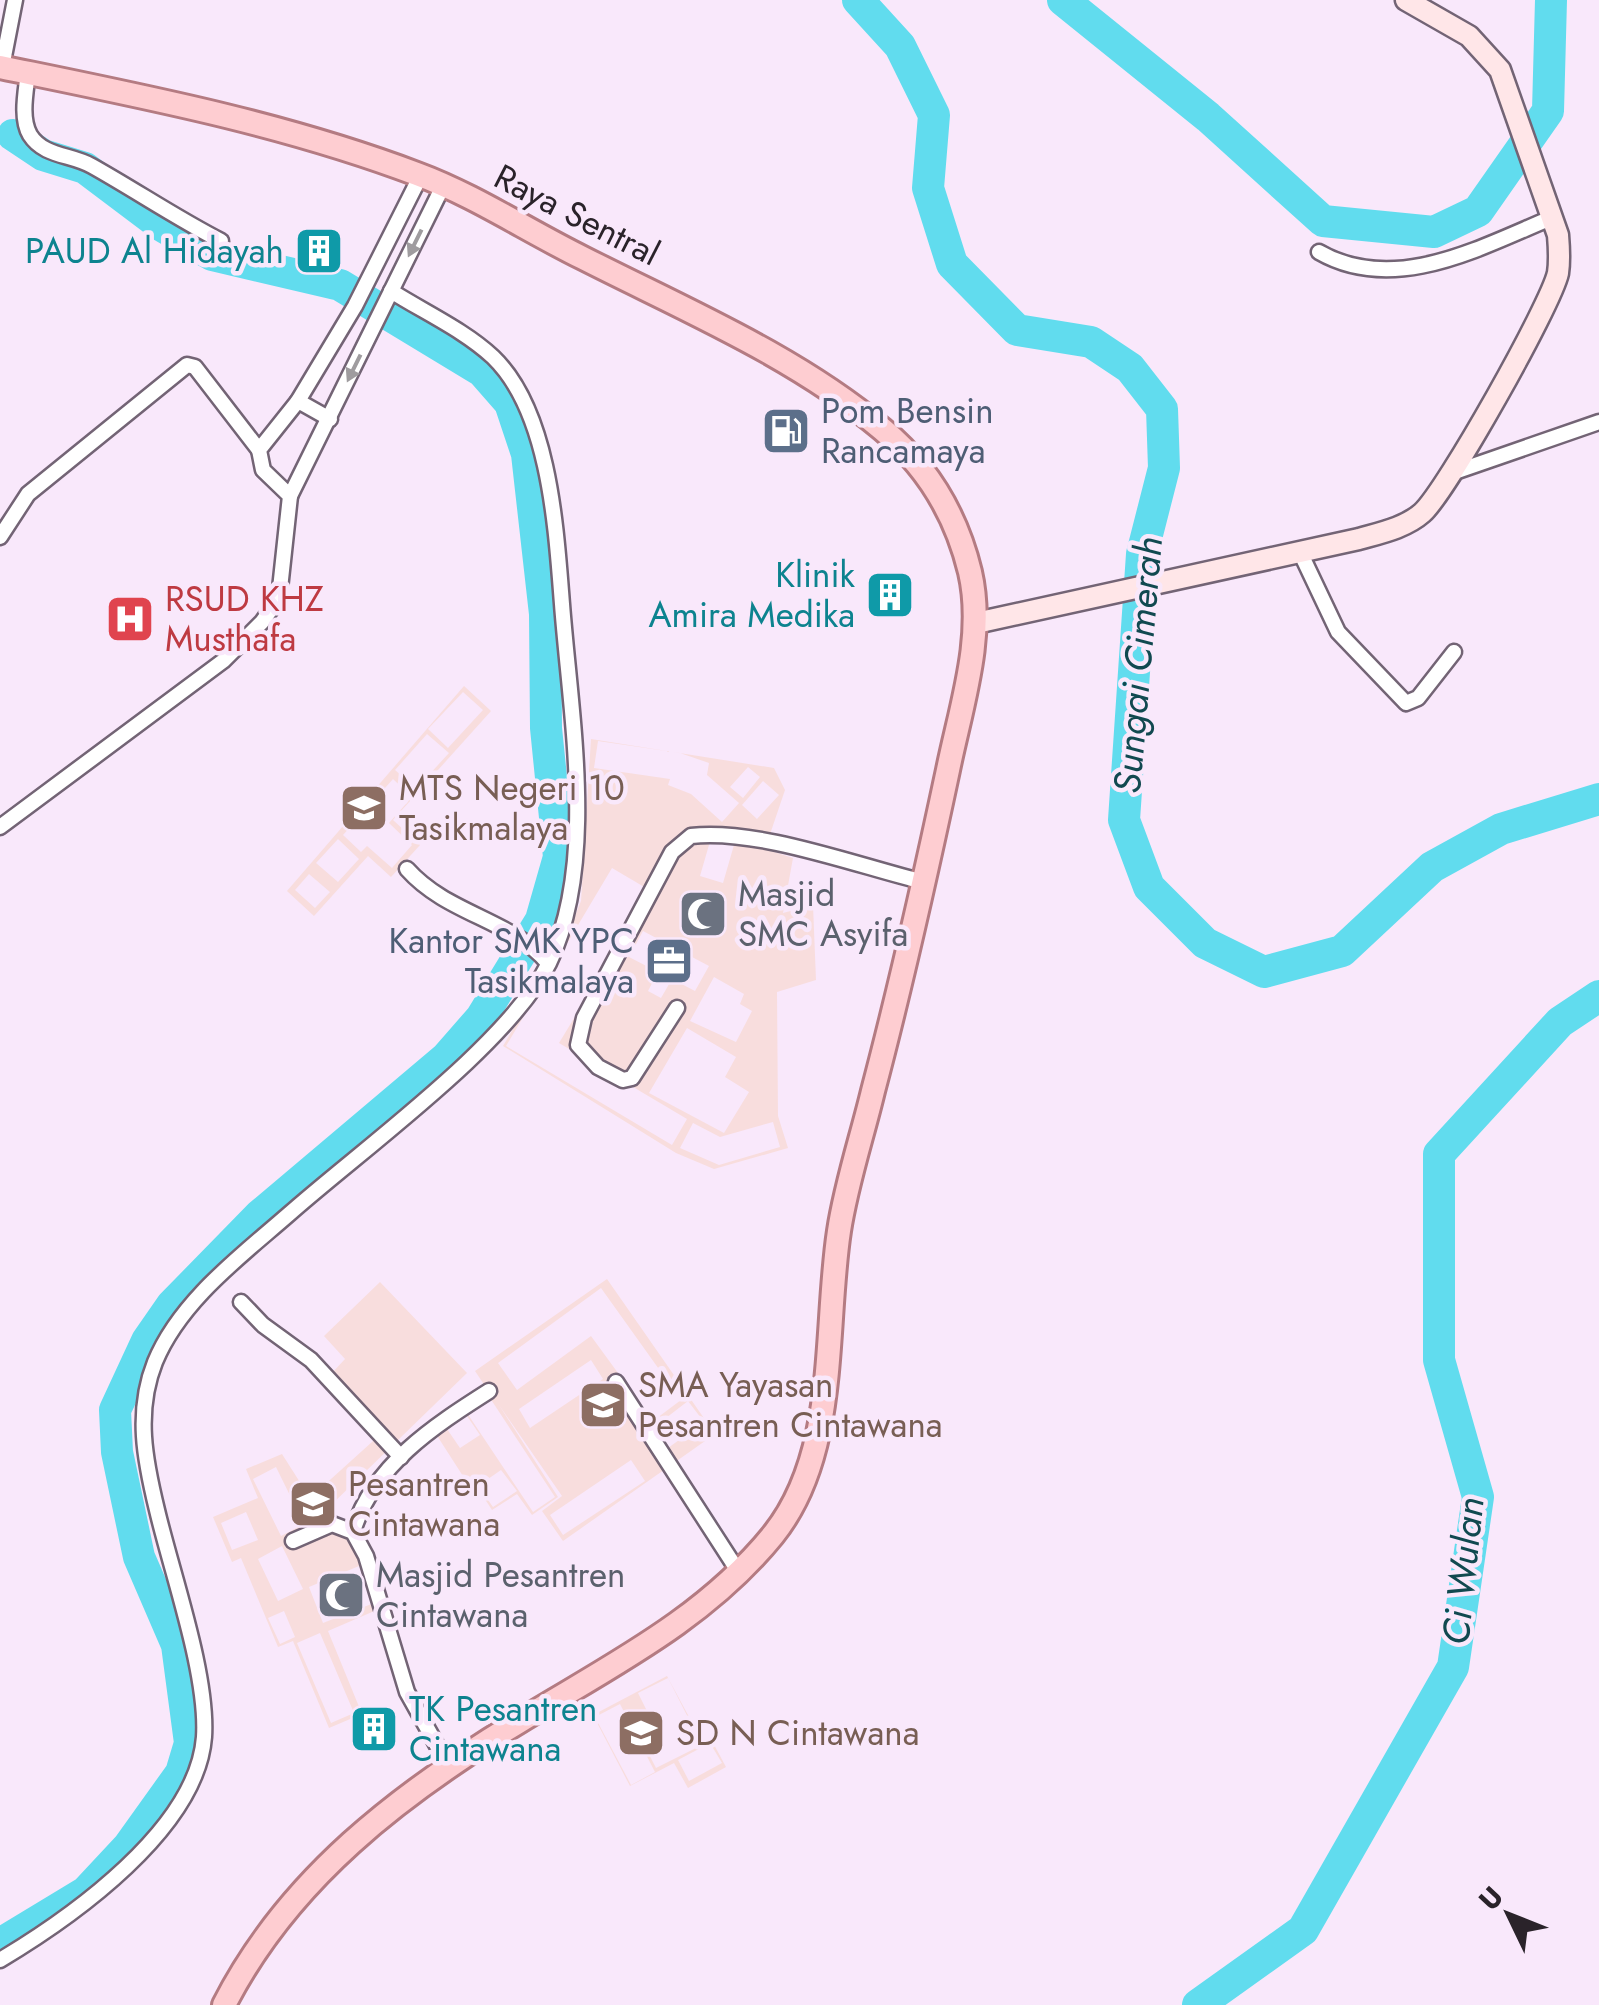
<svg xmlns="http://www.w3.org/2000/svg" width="1599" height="2005" viewBox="0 0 1599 2005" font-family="Jost,sans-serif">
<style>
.education{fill:#f8dddd;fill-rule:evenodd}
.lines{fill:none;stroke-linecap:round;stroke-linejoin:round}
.river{stroke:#61dcee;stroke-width:32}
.street-casing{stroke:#736475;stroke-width:19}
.secondary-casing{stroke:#736475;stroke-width:25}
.primary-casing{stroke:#b47b82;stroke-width:28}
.street{stroke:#fff;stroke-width:14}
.secondary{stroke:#ffe6e8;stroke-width:20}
.primary{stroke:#fecdd1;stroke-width:22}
.oneway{fill:#9f9c9f}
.labels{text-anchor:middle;stroke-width:9;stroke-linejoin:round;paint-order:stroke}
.street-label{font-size:35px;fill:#2a232a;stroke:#f9e8fb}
.culture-label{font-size:35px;fill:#0d838f;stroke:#f9e8fb;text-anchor:end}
.service-label{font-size:35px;fill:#4e5e75;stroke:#f9e8fb;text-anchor:start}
.health-label{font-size:35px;fill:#be3a42;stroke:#f9e8fb;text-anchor:start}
.education-label{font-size:35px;fill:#785e54;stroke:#f9e8fb;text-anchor:start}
.worship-label{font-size:35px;fill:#5b616d;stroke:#f9e8fb;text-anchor:start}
.water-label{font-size:38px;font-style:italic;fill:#114950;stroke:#f9e8fb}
</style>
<rect width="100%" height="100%" fill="#f9e8fb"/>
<g class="education">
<path d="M464,686L491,711L393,820L420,845L391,877L368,856L314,916L287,891ZM463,692L483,710L448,748L428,729ZM427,734L449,753L416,789L395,770ZM393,779L412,797L389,823L412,845L392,868L367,846L361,852L343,835ZM338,839L359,859L338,882L316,863ZM309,874L330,892L315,908L295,890Z"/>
<path d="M591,739L774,768L785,790L765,849L793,858L783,913L813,905L816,980L777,992L778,1116L788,1148L714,1169L676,1153L503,1046L564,943L581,901ZM598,741L680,753L709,763L707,775L739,803L722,822L691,794L668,785L670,779L594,768ZM748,767L760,777L743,798L730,787ZM763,781L779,795L757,819L742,805ZM711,838L734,845L723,883L700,876ZM612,868L651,891L559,1043L687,1119L672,1145L506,1046ZM710,891L725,924L697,938L681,905ZM643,931L709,966L695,991L672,979L661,998L648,991L658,972L629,957ZM714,977L744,994L740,1004L752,1011L736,1042L690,1021ZM687,1028L736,1057L725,1077L749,1092L724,1133L649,1093ZM773,1122L780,1147L719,1165L680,1148L693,1123L720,1137Z"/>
<path d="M607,1279L715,1434L563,1541L542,1511L562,1496L499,1405L558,1497L532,1515L517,1494L492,1510L475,1484L470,1487L434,1431L491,1395L475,1371ZM601,1288L681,1400L653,1421L591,1336L517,1390L498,1363ZM591,1360L603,1379L530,1428L519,1409ZM490,1398L555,1497L533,1512L467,1413ZM688,1401L704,1422L668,1448L653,1428ZM465,1413L480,1435L460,1448L445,1426ZM631,1460L645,1481L563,1535L550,1515ZM501,1470L517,1491L493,1507L478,1486Z"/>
<path d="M380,1282L467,1373L327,1509L357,1556L379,1609L328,1631L362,1714L329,1728L293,1641L278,1647L241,1558L232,1562L213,1517L258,1498L246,1469L282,1454L310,1498L383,1432L331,1374L345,1359L324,1336ZM276,1467L304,1524L281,1536L253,1479ZM246,1512L258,1540L232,1550L221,1523ZM282,1546L303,1589L278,1601L258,1559ZM359,1566L374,1603L323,1623L309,1587ZM284,1611L295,1637L280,1644L268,1618ZM320,1633L354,1713L331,1723L297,1643Z"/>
<path d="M667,1676L703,1743L711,1739L726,1767L688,1788L674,1763L630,1786L593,1715ZM668,1678L702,1745L656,1768L640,1737L656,1729L638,1693ZM620,1704L655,1772L631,1785L595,1717ZM710,1743L722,1763L689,1781L678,1760Z"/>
</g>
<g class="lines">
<g class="river">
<polyline points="858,0 900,46 934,115 928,188 952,264 1017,330 1091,342 1130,368 1162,409 1164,468 1142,554 1124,820 1149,887 1205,943 1264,972 1342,951 1432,867 1501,829 1599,799"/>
<polyline points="1063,0 1208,117 1323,221 1434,232 1478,211 1548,111 1551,0"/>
<polyline points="0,1944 86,1892 128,1847 181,1773 190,1743 177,1645 139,1557 117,1452 115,1410 147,1341 172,1305 260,1215 446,1058 481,1018 541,920 559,857 546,728 545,614 527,454 510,403 482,371 340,285 212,255 162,226 85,168 43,155 13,135"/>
<polyline points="1198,2005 1303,1930 1453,1667 1478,1497 1439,1360 1439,1154 1560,1022 1599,996"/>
</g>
<g class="street-casing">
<g id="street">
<polyline points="2,67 15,0"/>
<path d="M28,72C26,91 20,118 30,135C44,157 71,154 92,166C135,190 176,218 221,241"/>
<path d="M1319,252C1394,295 1479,248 1551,218"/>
<polyline points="298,401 330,419"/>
<polyline points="1452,473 1599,422"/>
<polyline points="290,496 443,186"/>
<polyline points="0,537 28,494 187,365 195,367 259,450"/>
<polyline points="1301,554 1338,632 1406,703 1418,698 1454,652"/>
<polyline points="0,827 223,661 262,622 279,598 290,496 263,470 259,450 298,401 355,306 421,175"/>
<path d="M407,869C448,915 511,919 548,963"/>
<path d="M677,1008L632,1078L623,1080L598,1067L578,1045L584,1018L672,852L691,836C757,828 858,866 924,882"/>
<polyline points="241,1302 263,1325 311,1360 401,1457"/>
<polyline points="616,1382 738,1571"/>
<path d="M353,1532C372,1466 434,1426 489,1391"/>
<polyline points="293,1541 332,1524 353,1532 366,1556 407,1692 449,1767"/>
<path d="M0,1960C72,1917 197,1829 204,1737C208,1674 172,1574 157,1510C145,1461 135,1412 155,1362C180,1301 241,1256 289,1214C361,1150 508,1045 549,963C598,862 570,712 562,604C556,529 550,412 493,357C464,330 424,312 391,291"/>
</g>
</g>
<g class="secondary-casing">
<path id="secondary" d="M976,623L1359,539C1380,533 1405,528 1422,513C1446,492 1551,305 1558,273C1560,260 1559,247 1558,235L1500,70L1469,36L1406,0"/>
</g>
<g class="primary-casing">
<path id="primary" d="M0,67C141,96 282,123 417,174C474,195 528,231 583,258C683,309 795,356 882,429C928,467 956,514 970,572C985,637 961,706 948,770C925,878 901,985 873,1091C862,1137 846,1184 839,1231C824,1329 839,1453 773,1535C705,1619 610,1666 520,1721C401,1793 288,1879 224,2005"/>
</g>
<use href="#street" class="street"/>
<use href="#secondary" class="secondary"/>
<use href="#primary" class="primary"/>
</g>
<defs><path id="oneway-solid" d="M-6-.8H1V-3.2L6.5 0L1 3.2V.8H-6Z" transform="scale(2.5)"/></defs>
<g class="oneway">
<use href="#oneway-solid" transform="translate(415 243) rotate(116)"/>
<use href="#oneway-solid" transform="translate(354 368) rotate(116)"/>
</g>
<defs>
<g id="building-square" transform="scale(2.5)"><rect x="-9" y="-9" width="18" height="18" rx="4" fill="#0f9aa8" stroke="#f9e8fb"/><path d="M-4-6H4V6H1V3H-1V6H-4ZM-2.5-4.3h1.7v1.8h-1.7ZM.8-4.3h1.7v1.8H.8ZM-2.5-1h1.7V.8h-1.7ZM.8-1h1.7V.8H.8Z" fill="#fff"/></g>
<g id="fuel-square" transform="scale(2.5)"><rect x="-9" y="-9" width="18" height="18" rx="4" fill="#5c6f8a" stroke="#f9e8fb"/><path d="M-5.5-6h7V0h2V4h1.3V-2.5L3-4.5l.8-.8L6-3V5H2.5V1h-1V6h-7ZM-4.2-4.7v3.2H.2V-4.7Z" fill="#fff"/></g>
<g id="hospital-square" transform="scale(2.5)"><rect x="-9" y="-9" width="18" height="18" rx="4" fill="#e0444e" stroke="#f9e8fb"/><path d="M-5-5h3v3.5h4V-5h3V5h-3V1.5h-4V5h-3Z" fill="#fff"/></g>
<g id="school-square" transform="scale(2.5)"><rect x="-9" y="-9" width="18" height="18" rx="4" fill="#8d6e63" stroke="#f9e8fb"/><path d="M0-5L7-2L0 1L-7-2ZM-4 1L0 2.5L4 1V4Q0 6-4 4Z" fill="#fff"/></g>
<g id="mosque-square" transform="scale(2.5)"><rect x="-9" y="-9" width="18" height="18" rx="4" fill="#6b7280" stroke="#f9e8fb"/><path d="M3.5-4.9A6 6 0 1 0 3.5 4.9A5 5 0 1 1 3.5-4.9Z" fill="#fff"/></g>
<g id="office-square" transform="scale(2.5)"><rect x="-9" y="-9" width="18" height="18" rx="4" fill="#5c6f8a" stroke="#f9e8fb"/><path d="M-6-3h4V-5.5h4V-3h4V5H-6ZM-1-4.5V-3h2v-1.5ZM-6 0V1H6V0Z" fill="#fff"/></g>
</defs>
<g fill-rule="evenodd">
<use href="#building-square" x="319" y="251"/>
<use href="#fuel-square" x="786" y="431"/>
<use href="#building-square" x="890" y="595"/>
<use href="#hospital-square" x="130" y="619"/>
<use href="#school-square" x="364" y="808"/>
<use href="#mosque-square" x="703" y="914"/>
<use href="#office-square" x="669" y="961"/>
<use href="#school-square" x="603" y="1405"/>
<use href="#school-square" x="313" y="1504"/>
<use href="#mosque-square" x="341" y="1595"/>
<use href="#building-square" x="374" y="1729"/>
<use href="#school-square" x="641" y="1733"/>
</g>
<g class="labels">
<g class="street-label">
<text transform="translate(577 215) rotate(27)" y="12">Raya Sentral</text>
</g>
<g class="culture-label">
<text x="284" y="263">PAUD Al Hidayah</text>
<text x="855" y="587">Klinik<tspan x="855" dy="40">Amira Medika</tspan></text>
<text x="409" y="1721" text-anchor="start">TK Pesantren<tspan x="409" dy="40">Cintawana</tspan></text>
</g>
<g class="service-label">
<text x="821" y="423">Pom Bensin<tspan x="821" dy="40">Rancamaya</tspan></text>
<text x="634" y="953" text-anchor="end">Kantor SMK YPC<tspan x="634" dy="40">Tasikmalaya</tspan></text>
</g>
<g class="health-label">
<text x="165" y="611">RSUD KHZ<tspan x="165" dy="40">Musthafa</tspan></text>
</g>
<g class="education-label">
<text x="399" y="800">MTS Negeri 10<tspan x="399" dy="40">Tasikmalaya</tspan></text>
<text x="638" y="1397">SMA Yayasan<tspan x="638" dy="40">Pesantren Cintawana</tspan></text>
<text x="348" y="1496">Pesantren<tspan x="348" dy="40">Cintawana</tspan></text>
<text x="676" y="1745">SD N Cintawana</text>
</g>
<g class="worship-label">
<text x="738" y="906">Masjid<tspan x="738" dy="40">SMC Asyifa</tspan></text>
<text x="376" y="1587">Masjid Pesantren<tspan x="376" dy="40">Cintawana</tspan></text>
</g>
<g class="water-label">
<text transform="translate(1138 665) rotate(-85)" y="13">Sungai Cimerah</text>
<text transform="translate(1463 1571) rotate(-84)" y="13">Ci Wulan</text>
</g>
</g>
<g transform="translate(1509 1915) rotate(313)" stroke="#f9e8fb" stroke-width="8" paint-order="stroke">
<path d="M0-8L18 38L0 25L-18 38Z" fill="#2a232a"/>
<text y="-15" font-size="28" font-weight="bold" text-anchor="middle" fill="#2a232a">U</text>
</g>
</svg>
